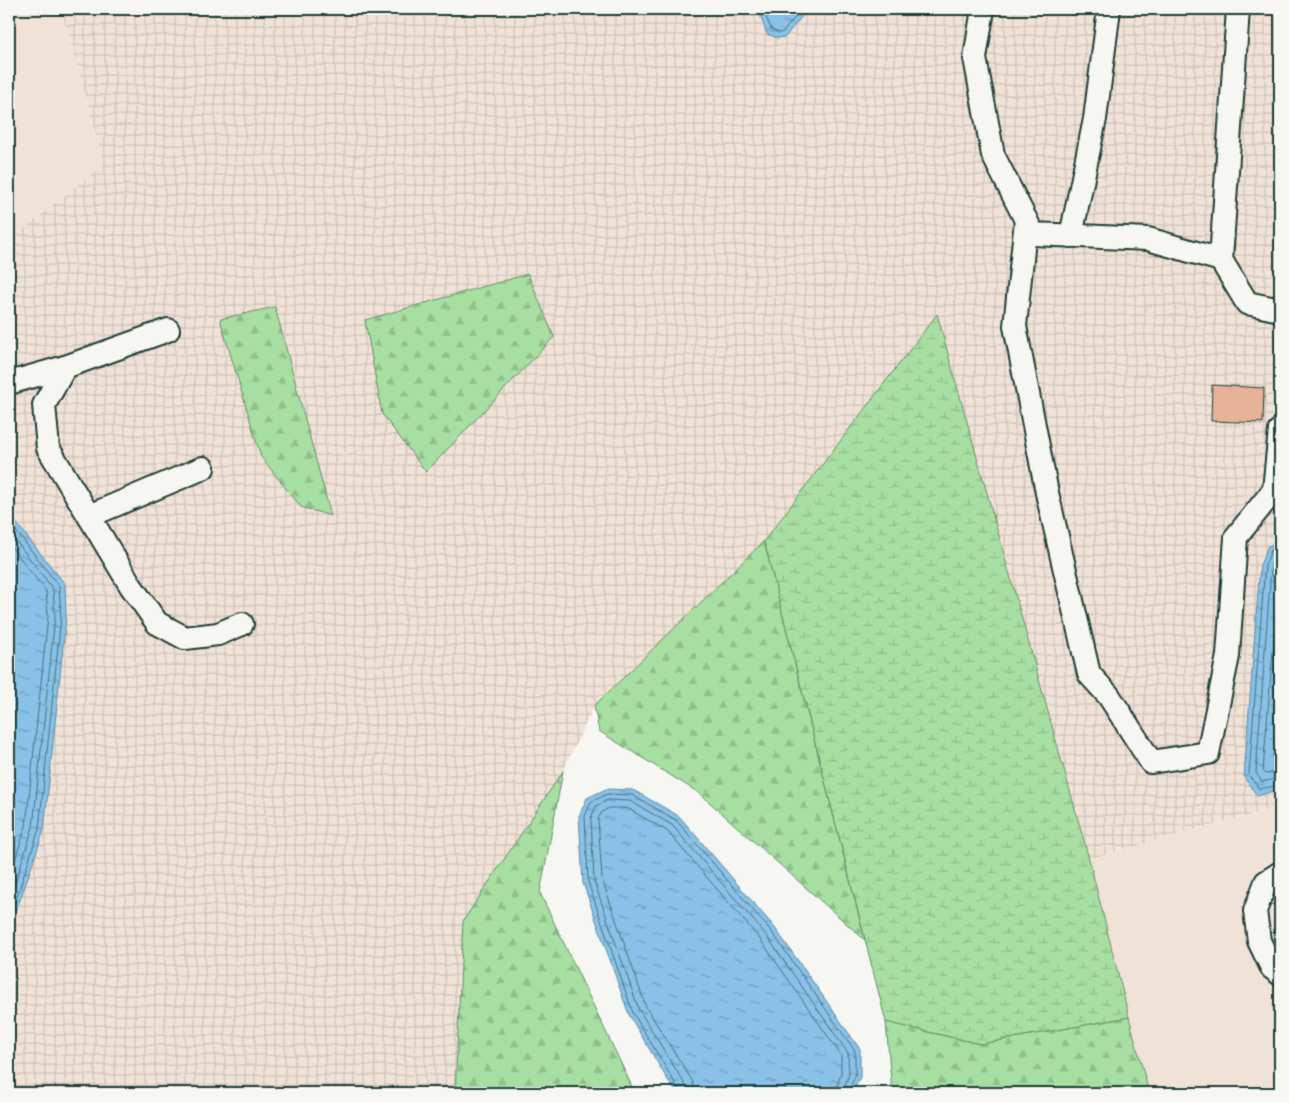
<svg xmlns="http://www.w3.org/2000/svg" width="1289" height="1102" viewBox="0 0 1289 1102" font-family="Mynerve,sans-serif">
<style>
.built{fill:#f1e2d7}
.industrial{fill:url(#industrial-grid)}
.forest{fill:url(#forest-firs);stroke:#638e6a}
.wetland{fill:url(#wetland-marsh);stroke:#638e6a}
.water{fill:url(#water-ripples);stroke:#5f8ca0}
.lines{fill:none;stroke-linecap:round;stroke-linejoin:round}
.shore{stroke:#49727c;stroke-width:1}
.building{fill:#e6b398;stroke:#1f3d34}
.minor-casing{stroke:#1f3d34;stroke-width:26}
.minor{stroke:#f6f6f2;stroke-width:22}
</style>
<defs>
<pattern id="industrial-grid" width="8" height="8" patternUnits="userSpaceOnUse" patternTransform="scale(1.25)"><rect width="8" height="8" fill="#f1e2d7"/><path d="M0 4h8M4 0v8" fill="none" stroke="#cec3b9"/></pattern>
<pattern id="forest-firs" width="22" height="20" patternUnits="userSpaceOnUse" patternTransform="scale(1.25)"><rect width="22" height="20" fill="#a7dea1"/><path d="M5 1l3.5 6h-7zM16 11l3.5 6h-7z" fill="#8fbf8b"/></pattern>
<pattern id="wetland-marsh" width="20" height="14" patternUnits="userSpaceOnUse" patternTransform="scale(1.25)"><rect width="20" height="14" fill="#a7dea1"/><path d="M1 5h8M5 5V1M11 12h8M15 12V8" fill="none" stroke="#8fbf8b"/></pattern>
<pattern id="water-ripples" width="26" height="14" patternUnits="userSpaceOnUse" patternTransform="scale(1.25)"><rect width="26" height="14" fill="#89c1e8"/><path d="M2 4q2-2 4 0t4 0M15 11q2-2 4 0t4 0" fill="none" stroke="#6f9ebd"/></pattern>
</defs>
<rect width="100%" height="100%" fill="#f6f6f2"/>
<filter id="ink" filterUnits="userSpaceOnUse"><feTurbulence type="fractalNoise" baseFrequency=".02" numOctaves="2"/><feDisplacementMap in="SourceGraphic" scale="10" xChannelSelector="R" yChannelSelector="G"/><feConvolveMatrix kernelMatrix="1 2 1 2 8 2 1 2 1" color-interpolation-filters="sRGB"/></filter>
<g filter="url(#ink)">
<g class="built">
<polygon points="9,9 61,9 104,165 9,241"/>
<polygon points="1280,807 1280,1093 1149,1093 1089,859"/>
</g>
<polygon class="industrial" points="61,9 1280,9 1280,807 1089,859 937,314 764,541 594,706 563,771 463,921 455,1093 9,1093 9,932 14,922 64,584 9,514 9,241 104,164"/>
<g class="forest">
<polygon points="528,274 554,337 426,472 382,414 365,320"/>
<polygon points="275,307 331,516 301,507 261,457 220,319"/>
<polygon points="764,541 865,940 699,793 599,731 594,706"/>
<polygon points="563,771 540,893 635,1093 455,1093 463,921"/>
<polygon points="1129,1017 1149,1093 892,1093 886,1022 980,1044"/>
</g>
<polygon class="wetland" points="937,314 1089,859 1129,1017 980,1044 886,1022 764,541"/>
<g class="water">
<polygon points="758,9 808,9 785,37 778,38 767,34"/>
<polygon points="9,514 65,584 66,617 44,830 9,932"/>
<polygon points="1275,543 1280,543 1280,789 1257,796 1244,777 1260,565 1268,546"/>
<polygon points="606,789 633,790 679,816 775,928 860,1049 860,1077 853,1093 678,1093 672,1087 629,1015 583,883 579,816 587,798"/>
</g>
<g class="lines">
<g class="shore">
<polyline points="763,9 771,29 779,33 783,32 802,9"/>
<polyline points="9,522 59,586 61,617 39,829 9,921"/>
<polyline points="9,532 53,589 55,616 33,827 9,902"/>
<polyline points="9,544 46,591 48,616 26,826 9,878"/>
<polyline points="1280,548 1271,550 1265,566 1249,775 1259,789 1280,785"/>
<polyline points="1280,555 1276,556 1271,568 1256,773 1262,782 1280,778"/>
<polyline points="1280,564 1263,771 1266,774 1280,771"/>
<polyline points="681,1093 633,1013 588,882 585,816 591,802 607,794 632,795 676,820 771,931 855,1051 855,1076 848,1093"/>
<polyline points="688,1093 686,1086 639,1010 594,881 591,818 596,806 608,800 630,801 672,825 766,935 848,1053 849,1074 842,1093"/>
<polyline points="695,1093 693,1082 646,1007 602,879 598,819 602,812 609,808 627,808 667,831 760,939 841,1055 841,1073 835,1093"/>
</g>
</g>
<polygon class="building" points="1212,385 1264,388 1263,423 1211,421"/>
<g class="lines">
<g class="minor-casing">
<g id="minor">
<polyline points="983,9 975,58 993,155 1033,234 1148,239 1221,260"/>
<polyline points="1238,9 1221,260 1247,303 1280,310"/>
<polyline points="1026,220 1015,326 1047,493 1089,674 1109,696 1151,762 1208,753 1228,656 1236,537 1274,490 1280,430"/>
<polyline points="1071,236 1095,119 1109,9"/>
<polyline points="168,330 65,367 44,405 48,448 131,586 157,623 185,638 218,634 242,624"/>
<polyline points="9,383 65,367"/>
<polyline points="89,516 203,468"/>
<polyline points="1280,873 1266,882 1255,911 1259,941 1272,968 1280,974"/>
</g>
</g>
<use href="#minor" class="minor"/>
</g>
</g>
<rect width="1289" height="1102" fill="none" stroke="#f6f6f2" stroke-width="30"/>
<rect x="15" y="15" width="1259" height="1072" fill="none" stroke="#1f3d34" stroke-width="2" filter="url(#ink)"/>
</svg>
